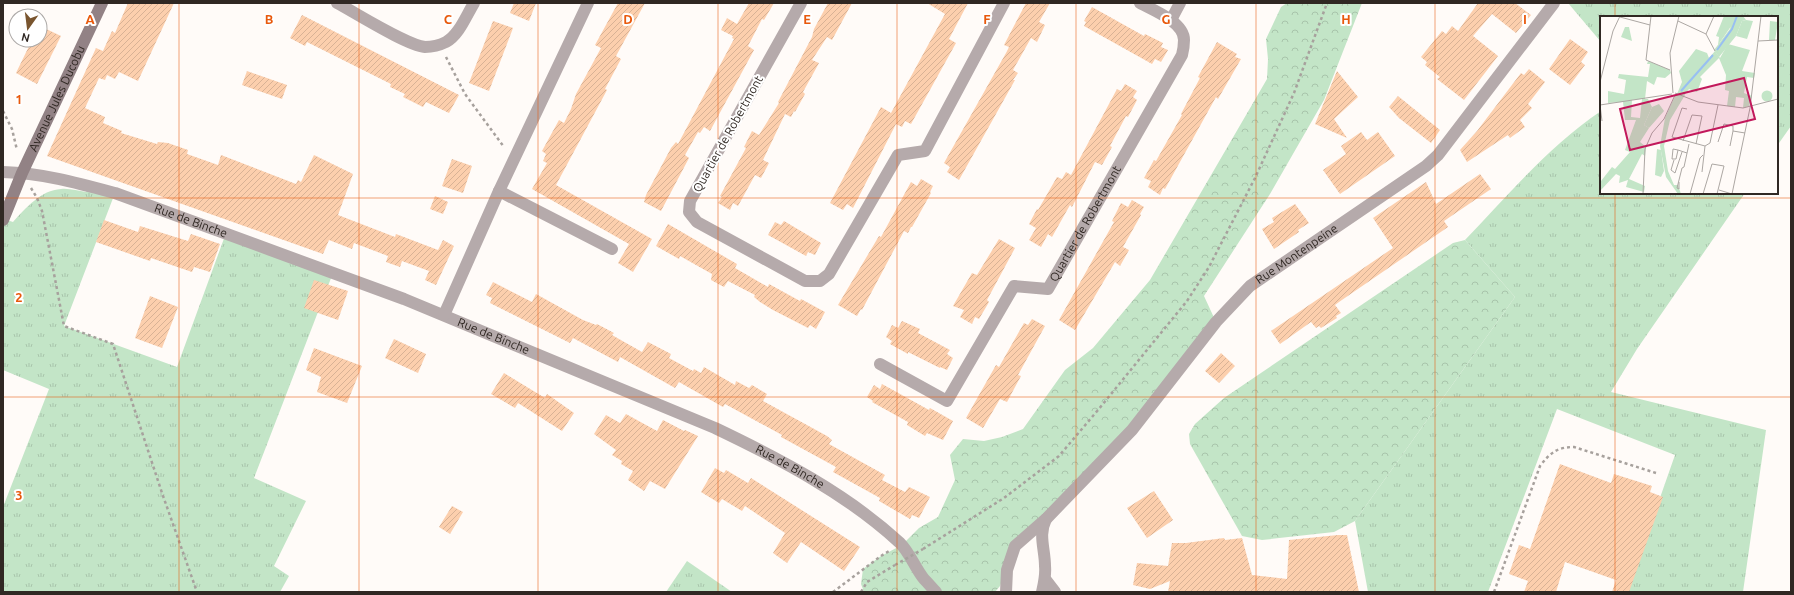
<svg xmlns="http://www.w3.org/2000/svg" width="1794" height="595" viewBox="0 0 1794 595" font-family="Ubuntu,sans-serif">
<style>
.grass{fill:url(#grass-tufts)}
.forest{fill:url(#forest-crowns)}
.building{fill:url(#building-hatch)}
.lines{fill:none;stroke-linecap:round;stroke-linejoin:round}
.path{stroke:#a7a19d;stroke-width:2.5;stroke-dasharray:3 3;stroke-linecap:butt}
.street{stroke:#b5aaab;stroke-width:12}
.secondary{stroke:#928285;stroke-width:12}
.path-bridge{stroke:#a7a19d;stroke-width:2.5;stroke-dasharray:3 3;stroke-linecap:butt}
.grid{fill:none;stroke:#e8590c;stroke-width:1;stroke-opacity:0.55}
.labels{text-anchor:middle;stroke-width:4;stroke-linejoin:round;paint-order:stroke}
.street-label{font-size:12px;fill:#302823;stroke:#fff}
.inset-river{fill:none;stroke:#98bff2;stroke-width:2}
.inset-road{fill:none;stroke:#aca7a3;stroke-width:1}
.view{fill:#c2185b;fill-opacity:0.15;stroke:#c2185b;stroke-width:2}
.inset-edge{fill:none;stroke:#302823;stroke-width:2}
.grid-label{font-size:13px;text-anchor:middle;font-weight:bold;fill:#e8590c;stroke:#fff;stroke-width:4;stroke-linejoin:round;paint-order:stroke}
</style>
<defs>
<pattern id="grass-tufts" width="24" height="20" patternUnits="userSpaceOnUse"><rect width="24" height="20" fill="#c3e5c7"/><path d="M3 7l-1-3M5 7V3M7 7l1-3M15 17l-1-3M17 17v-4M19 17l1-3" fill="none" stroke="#a8c4ab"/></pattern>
<pattern id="forest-crowns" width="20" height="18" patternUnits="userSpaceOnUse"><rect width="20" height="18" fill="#c3e5c7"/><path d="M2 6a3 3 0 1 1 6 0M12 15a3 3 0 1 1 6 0" fill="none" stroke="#a8c4ab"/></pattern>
<pattern id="building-hatch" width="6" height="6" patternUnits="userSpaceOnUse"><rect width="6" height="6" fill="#fccfad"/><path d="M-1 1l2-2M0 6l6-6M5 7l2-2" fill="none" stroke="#d8b295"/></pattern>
</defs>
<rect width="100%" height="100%" fill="#fffbf8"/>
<g class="grass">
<polygon points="1568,3 1791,3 1791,126 1777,146 1777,17 1601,17 1601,42"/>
<path d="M1601,111V193H1745L1637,349L1611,392L1766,430L1743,592H1627L1675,455L1557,409L1488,592H1368L1355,521L1515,297L1465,240C1507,196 1549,146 1601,111Z"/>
<path d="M89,186L115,193L64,326L177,367L226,233L333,273L254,478L306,501L274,566L289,576L280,592H3V507L49,389L3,370V220L4,219L13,222C26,208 41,190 61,189C69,188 78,191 86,192Z"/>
<polygon points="687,561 732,592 666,592"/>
</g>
<g class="forest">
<polygon points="1287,3 1362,3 1324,100 1270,194 1204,296 1216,322 1151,407 1015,546 1000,586 995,592 864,592 861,584 863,569 881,556 902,545 919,528 938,517 955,480 950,455 963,439 984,441 1002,437 1023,429 1065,370 1093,348 1150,280 1267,79 1268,59 1266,39 1281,7"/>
<polygon points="1465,240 1515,297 1355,521 1334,532 1262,540 1242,536 1190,444 1189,434 1195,424 1224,398 1453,243"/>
</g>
<g class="building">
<polygon points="128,3 174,3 138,81 119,72 115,79 107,75 105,80 99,78 85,108 105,117 103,123 122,131 121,133 157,144 158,142 168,143 188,150 187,154 218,165 221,155 296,184 298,180 301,182 314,155 353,174 338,215 395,237 396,234 438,250 443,240 454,246 436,285 425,280 429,271 402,261 400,267 386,262 388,256 354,243 352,249 329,240 323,254 47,156 96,48 103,51 112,31 115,33"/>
<polygon points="514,3 536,3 529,21 510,13"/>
<polygon points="618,3 645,3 616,56 621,59 605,89 607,90 556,185 652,239 633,272 618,263 629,244 532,189 547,163 543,161 546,154 542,151 559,120 564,123 571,109 576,94 601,48 595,45"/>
<polygon points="749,3 774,3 764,20 762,19 748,46 754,50 710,131 704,127 700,133 698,132 685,155 689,158 661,211 644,202 646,195 671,148 676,142 678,144 734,39 732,38 733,36 721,30 727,18 737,24"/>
<polygon points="828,3 852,3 832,40 827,37 812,60 819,63 803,92 805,94 795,112 794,111 791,117 785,114 763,160 769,163 761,178 755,175 738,206 733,203 730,210 718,203 722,197 720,196 746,148 744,147 752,131 759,135 779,103 778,102 812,37 814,29"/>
<polygon points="927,3 968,3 949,39 956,43 911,124 905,121 902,127 896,124 853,208 847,204 843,210 830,203 881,107 891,113 945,14"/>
<polygon points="1026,3 1050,3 1039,22 1045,25 1037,42 1031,38 1013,70 1018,73 1013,80 1015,80 959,180 947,172 950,167 944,163 1006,53 1009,47 1004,45"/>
<polygon points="1478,3 1515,3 1531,15 1516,33 1492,14 1473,36 1498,56 1464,100 1437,79 1440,77 1425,65 1427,62 1421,57 1442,31 1446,34 1452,26 1458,31"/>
<polygon points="1092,7 1144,36 1145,34 1163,43 1161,47 1168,50 1161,62 1155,59 1152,64 1084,26 1086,22 1084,21"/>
<polygon points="302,15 459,95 449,113 426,102 423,107 403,97 405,94 390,87 391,84 307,42 305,46 290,38"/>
<polygon points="493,21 513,28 489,91 469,83"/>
<polygon points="40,26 61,36 37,84 16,73 32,40 40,40"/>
<polygon points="1570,39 1588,52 1581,62 1585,65 1570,85 1549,69"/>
<polygon points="1217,42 1237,54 1235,57 1241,59 1218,99 1216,97 1165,189 1163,188 1160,195 1148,187 1151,181 1144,178 1154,160 1156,161 1182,115 1181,114 1200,78 1198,77"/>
<polygon points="1529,69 1545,82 1528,104 1532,108 1520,120 1525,127 1510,138 1508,135 1467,162 1460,150 1477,131 1521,73 1524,75"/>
<polygon points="247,71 287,85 282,99 242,85"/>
<polygon points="1337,71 1358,97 1334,119 1347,138 1315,124"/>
<polygon points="1125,84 1137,91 1133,97 1137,100 1128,117 1126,116 1110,146 1112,147 1102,165 1095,162 1072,207 1070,205 1052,237 1048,234 1041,247 1029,240 1036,228 1029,224 1037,209 1038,210 1057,177 1062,179 1066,172 1071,175 1117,89 1121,91"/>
<polygon points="1398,96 1440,130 1431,143 1399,118 1389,107"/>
<polygon points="1361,132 1367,140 1378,132 1395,156 1340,194 1323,170 1346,154 1341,146"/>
<polygon points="452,159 472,166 463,193 442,186"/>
<polygon points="1480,174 1491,189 1444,221 1448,227 1339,302 1335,305 1341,313 1336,316 1337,318 1321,328 1319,326 1316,328 1311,322 1280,344 1271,331 1393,248 1373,218 1426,182 1436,204"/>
<polygon points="921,179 933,186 930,192 931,193 912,227 911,227 908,233 904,231 862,310 861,309 857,316 838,305 879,236 881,237 911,182 917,186"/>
<polygon points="435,196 448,202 443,214 430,209"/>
<polygon points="1132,200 1144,207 1140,214 1141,215 1123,247 1129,250 1120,266 1115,262 1075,330 1059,320 1114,222 1112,221 1121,203 1128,207"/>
<polygon points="1295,204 1309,223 1298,230 1299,232 1274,249 1262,229 1274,222 1272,218"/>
<polygon points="104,220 138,232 140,226 188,241 191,234 220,244 210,272 194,267 192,272 151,258 150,261 96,242"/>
<polygon points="784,221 821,243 815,255 808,252 806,256 768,235 775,222 781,225"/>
<polygon points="668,224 737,264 735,268 768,287 769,284 800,301 801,299 825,312 816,329 810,325 808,328 773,310 760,302 754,297 755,295 728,281 724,287 711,280 712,274 680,256 679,259 656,246"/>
<polygon points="999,239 1015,248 987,300 989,302 979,319 975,317 972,324 960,317 964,310 953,306 972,273 977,275"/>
<polygon points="314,280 348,291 338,320 304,308"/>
<polygon points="493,282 532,302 536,294 583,320 596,325 597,324 614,333 612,335 642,352 648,342 671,354 669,358 693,371 694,369 701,373 704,367 735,385 736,381 749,388 752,385 767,394 763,401 827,436 832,440 829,444 885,475 882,480 905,492 909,487 930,497 919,518 912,515 910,519 879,501 880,498 833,472 836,467 781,437 782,435 725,404 723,407 679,382 675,388 620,357 618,362 573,338 570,343 490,303 492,298 486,295"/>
<polygon points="150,296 178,307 162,348 135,338"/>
<polygon points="1032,319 1045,326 1018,375 1021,376 1007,402 1000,399 983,428 966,418 996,365 999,367 1024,323 1028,325"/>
<polygon points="902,321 920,329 918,333 950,350 947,354 953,358 947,370 940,367 940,368 908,352 908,354 890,344 892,341 886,337 892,325 898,328"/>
<polygon points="394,339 426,354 418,373 385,358"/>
<polygon points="314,348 362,366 347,403 317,392 321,377 306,370"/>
<polygon points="1221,353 1235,366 1219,383 1205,371"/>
<polygon points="504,373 545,398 547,394 574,413 562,431 518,403 515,408 491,394"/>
<polygon points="882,384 929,410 930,408 953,421 943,440 927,433 925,436 907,425 908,422 872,402 873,401 867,397 874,385 880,389"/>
<polygon points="626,414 657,431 663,420 684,431 685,430 698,436 665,489 650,481 644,491 628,480 633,471 621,464 622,461 612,455 616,450 594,434 606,415 620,423"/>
<polygon points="1560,464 1611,483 1614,474 1652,486 1650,492 1663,497 1629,592 1612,592 1616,580 1565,562 1556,592 1524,592 1528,581 1509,574 1519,545 1530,549"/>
<polygon points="715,468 724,473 726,470 748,483 751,478 860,547 844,571 801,542 787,563 773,553 785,533 745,506 742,511 722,499 719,503 701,492"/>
<polygon points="1154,491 1173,520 1147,538 1127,508"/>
<polygon points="452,506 463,512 450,534 439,527"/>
<polygon points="1338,535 1347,535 1359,592 1168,592 1170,581 1150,589 1133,585 1137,563 1168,566 1172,543 1186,543 1224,538 1225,540 1242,538 1252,575 1287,579 1289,540"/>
</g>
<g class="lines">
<g class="path">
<polyline points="446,57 465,94 504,147"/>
<polyline points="3,111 12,129 17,150"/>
<polyline points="31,188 37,198 42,211 64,326 113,344 162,493 197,592"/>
<polyline points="923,549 1004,498 1059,456 1098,410 1187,301 1209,267 1255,178 1294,93 1327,3"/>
<polyline points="833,592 881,556 889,551"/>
<polyline points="861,592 867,582 895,565"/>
<path d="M1494,592L1540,466C1550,453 1557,447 1574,447L1656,473"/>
</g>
<g class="street">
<path d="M337,3C356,13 406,45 425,47C432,47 440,45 446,42C459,35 466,16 474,3"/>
<polyline points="801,3 690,201 689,212 697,222 805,281 820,281 829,274 898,155 925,151 1004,3"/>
<polyline points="1171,20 1180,3"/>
<path id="s1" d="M3,172C42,173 78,183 115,193L404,299L715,428C780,459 847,494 900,543C910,553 915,568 924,579C928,583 932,588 936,592"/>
<polyline points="499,191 612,249"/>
<polyline points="444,315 499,191 588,3"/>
<path id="s2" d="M880,364L947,401L1014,286L1048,289L1182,55C1183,51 1184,45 1184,40C1184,22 1153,10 1140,3"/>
<polyline points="1045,579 1055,592"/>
<path id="s3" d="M1006,592L1007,570L1015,546L1047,518L1132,430L1216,322L1250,286L1426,166L1438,155L1554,3"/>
<path d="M1042,592C1044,583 1046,575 1045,566C1045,549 1038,535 1046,519"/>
</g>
<path class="secondary" id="s4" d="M3,220L22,173L102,3"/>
<polyline class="path-bridge" points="895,565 923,549"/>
</g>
<path class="grid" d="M179,3V592M359,3V592M538,3V592M718,3V592M897,3V592M1076,3V592M1256,3V592M1435,3V592M1615,3V17M1615,193V592M3,198H1791M3,397H1791"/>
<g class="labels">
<g class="street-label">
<text dy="4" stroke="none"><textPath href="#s4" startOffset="133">Avenue Jules Ducobu</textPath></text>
<text transform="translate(728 134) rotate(-61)" y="4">Quartier de Robertmont</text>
<text dy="4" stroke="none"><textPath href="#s1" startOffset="195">Rue de Binche</textPath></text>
<text dy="4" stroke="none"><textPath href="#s2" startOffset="319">Quartier de Robertmont</textPath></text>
<text dy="4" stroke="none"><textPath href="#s3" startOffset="455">Rue Montenpeine</textPath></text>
<text dy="4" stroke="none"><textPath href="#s1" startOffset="519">Rue de Binche</textPath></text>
<text dy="4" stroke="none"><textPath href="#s1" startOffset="843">Rue de Binche</textPath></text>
</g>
</g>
<g transform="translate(1600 16)">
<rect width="178" height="178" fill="#fffbf8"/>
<path d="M124,0H132V9L118,29L119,21L116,20ZM146,4L153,5L147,23L136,20L142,5ZM170,5L178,6L175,24H169ZM128,28L150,34L142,55L155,57L154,62L147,61L144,77L152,80L149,90L143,92L144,82L136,81L135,91L127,90L129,75L125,74L126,59L119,42L100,61L102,63L97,76L89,73L83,81L77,78L82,66L79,55L96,33L107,37L109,42L115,35L120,42ZM48,45L70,54L71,57L65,62L57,61L54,69L47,65L45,83H48L52,91L44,109L49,112L40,126L46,131L45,140L42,138L29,163L45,170L44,176L26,171L28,164L19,167L20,160L16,158L0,175L1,165L12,151L15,153L30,136L25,134L36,104H25L23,86L8,87V75L24,78L26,64L18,62L19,58L48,61L50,48H47ZM42,83L40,102L31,101L32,84ZM57,133L61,134L64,155L61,161L55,159Z" fill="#c3e5c7" fill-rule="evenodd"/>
<path d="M132,0H143L146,4L142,5L136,20L119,41L114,34L130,13ZM25,11H29L32,25L21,21ZM161.5 80a5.5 5.5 0 1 1 11 0a5.5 5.5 0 1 1-11 0ZM82,76L85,79L70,104L64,130L68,155L74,169H78L81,178H78L66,161L60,130L65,102L75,80ZM59,88L64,95L49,112L44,109L52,91Z" fill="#c3e5c7"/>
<path class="inset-river" d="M117,34L132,13L137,0M81,75L113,39"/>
<path class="inset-road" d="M51,0L46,44L70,54M20,1L50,9M78,5L106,18L115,35M106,18L114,0M158,25L178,24M0,66L13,15L20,0M73,77L70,37L79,0M75,77L98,86L143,92L178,83M0,89L72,78M0,89L2,105M87,93L82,92L72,121L105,130L110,127L118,89M83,125L92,99L102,100L96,128M118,126L124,108L133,110V115L145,117M130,130L133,115M78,134L76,143H72L73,133L78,134L87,137M74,144L71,154L75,157L82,136M102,156L105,130M79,166V173L77,172L82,152L84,151L89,128M119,174L132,178M43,178L45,133L52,117L64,103L75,79M90,178L100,142L103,139M103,178L112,148L124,150L117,178M132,178L150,92L161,0"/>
<path class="view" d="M144,62L155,103L30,134L20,93Z"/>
<rect width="178" height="178" class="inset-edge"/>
</g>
<g class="grid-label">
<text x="90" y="24">A</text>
<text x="269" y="24">B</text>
<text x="448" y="24">C</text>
<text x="628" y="24">D</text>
<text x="807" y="24">E</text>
<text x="987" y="24">F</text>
<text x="1166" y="24">G</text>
<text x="1346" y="24">H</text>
<text x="1525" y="24">I</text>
<text x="19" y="104">1</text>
<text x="19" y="302">2</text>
<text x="19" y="500">3</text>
</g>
<rect width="1794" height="595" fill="none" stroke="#302823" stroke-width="8"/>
<g transform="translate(28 28) rotate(194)"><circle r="19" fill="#ffffff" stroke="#aca9a7"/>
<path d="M0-3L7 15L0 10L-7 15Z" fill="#79552f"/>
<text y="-6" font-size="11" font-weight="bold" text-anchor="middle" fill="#302823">N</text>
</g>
</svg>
